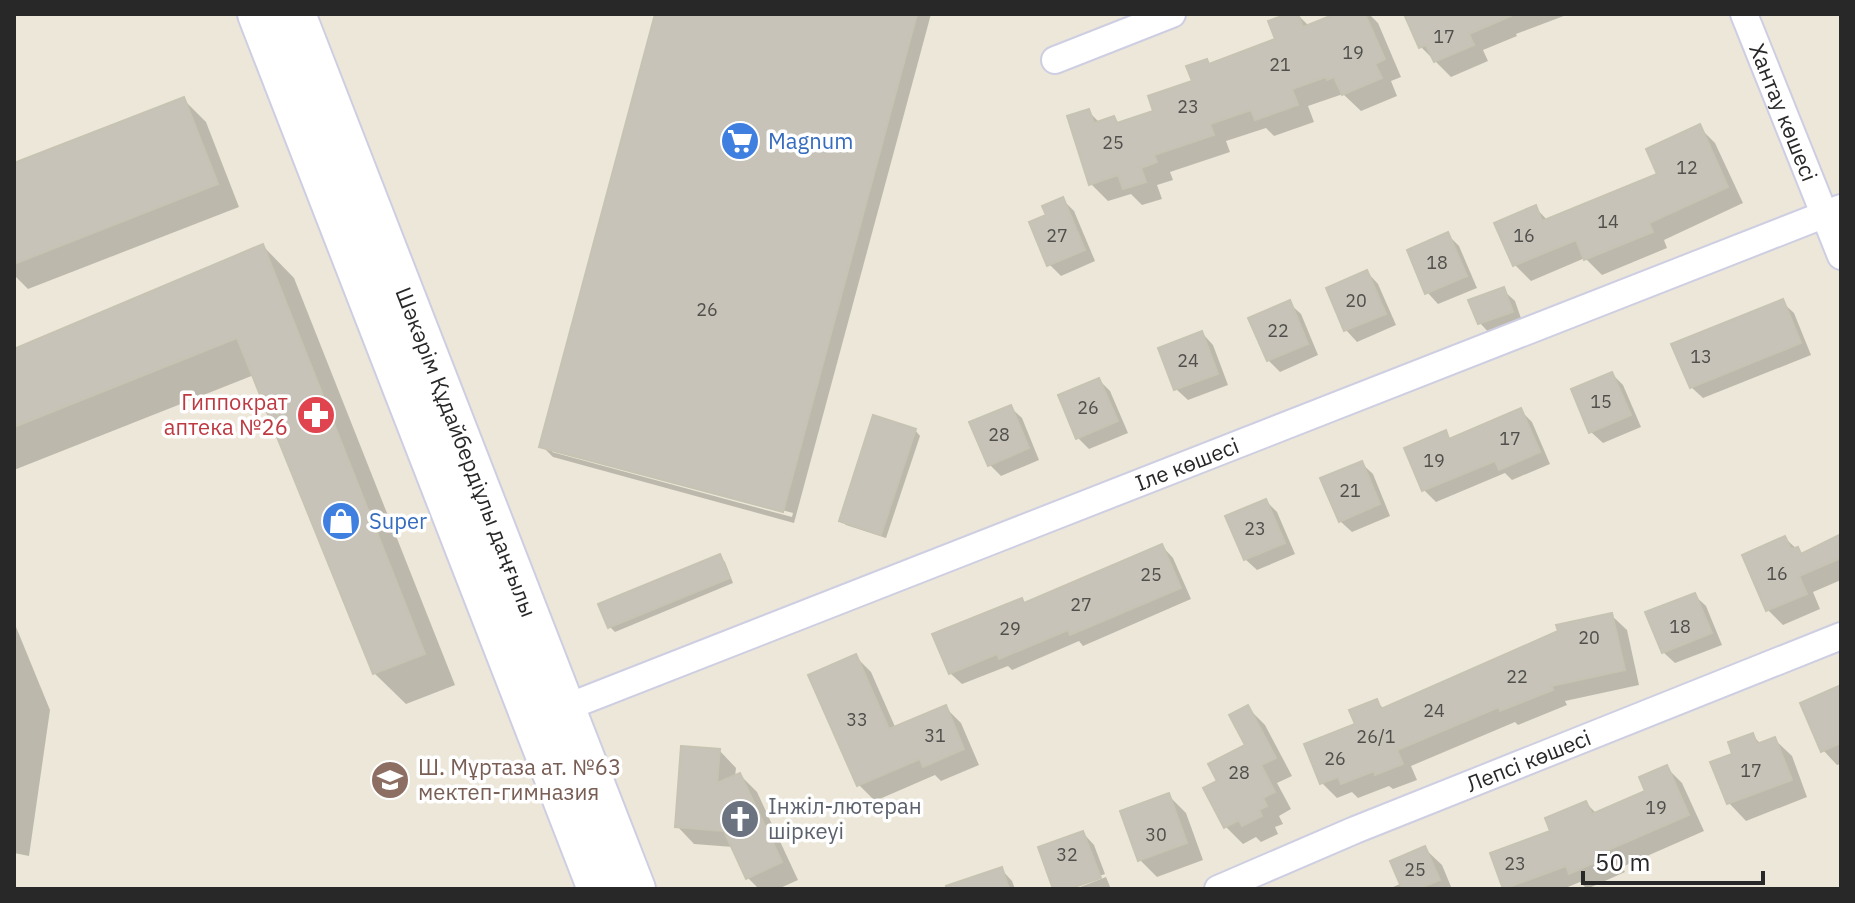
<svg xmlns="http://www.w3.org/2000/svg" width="1855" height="903" viewBox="0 0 1855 903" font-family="'IBM Plex Sans',sans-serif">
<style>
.shadow{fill:#0003;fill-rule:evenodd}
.building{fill:#c7c3b8;stroke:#c7c3b2;stroke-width:2}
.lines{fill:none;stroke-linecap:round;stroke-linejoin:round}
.street-casing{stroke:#cecee3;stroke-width:30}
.secondary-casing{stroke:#cecee3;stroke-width:42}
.street{stroke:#fff;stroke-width:26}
.secondary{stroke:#fff;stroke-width:38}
.labels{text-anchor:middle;stroke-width:7;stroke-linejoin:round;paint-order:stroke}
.number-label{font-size:18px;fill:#504f4c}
.street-label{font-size:22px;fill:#282828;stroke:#fff}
.shop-label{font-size:22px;fill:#366cbe;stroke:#fff;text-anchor:start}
.health-label{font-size:22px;fill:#be3a42;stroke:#fff;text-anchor:end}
.education-label{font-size:22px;fill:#785e54;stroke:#fff;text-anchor:start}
.worship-label{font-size:22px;fill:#5b616d;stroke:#fff;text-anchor:start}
</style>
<rect width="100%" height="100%" fill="#ece7d8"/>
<g class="shadow">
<path d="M657,14H931L794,523L553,457L542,446ZM552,448L793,513L792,517L552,452Z"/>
<polygon points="1293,14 1297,14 1310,27 1341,14 1369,14 1378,23 1401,77 1391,81 1397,96 1361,111 1343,94 1308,106 1314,122 1274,136 1266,128 1226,141 1230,152 1170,172 1173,180 1157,185 1162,199 1142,205 1131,194 1108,201 1091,184 1088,111 1100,123 1114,118 1120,124 1156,112 1194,83 1207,62 1210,65 1277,40"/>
<polygon points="1406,14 1569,14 1516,34 1517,36 1483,50 1488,61 1451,77 1421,47"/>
<polygon points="183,99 206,122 239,207 28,289 14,275 14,166"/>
<polygon points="1699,127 1715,143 1743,203 1664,240 1667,248 1602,275 1585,258 1531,281 1515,265 1535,207 1548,221 1660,175"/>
<polygon points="1062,199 1074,211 1095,261 1061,276 1049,264 1049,216"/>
<polygon points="1448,235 1459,246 1477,288 1438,304 1427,292"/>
<polygon points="263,246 294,278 455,685 406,704 374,673 254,375 14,470 14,351"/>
<polygon points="1367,272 1378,284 1396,325 1357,342 1346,330"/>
<polygon points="1503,290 1515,301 1523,324 1491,335 1480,323"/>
<polygon points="1782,302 1794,313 1811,355 1703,398 1691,387"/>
<polygon points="1289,303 1301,314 1318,355 1280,372 1268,360"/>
<polygon points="1202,333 1213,345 1228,385 1188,400 1176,389"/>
<polygon points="1612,374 1623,385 1641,427 1603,443 1591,432"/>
<polygon points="1099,380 1110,391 1128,433 1089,449 1078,438"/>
<polygon points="1010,407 1022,418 1039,460 1001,476 990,465"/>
<polygon points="1521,411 1532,422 1550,464 1512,480 1505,473 1436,502 1424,490 1407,449 1445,433 1452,440"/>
<polygon points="915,430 920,436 886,538 846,525 841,520"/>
<polygon points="1361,463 1373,474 1390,516 1352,532 1340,521"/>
<polygon points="1266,501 1277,512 1295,554 1257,570 1245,559"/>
<polygon points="1841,536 1841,580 1813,592 1820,609 1783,625 1768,610 1785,538 1803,555"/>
<polygon points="1162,546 1173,558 1191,599 1083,646 1079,641 1012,670 1008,666 962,684 950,673 1025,604"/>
<polygon points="719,557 725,562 733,583 615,632 609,626"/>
<polygon points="1694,595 1706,606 1722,645 1675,663 1663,652"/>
<polygon points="1611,615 1627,630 1639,685 1565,701 1567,705 1518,725 1515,722 1411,766 1417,780 1393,789 1389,786 1358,798 1352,792 1337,798 1322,783 1357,725 1376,701 1385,710"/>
<polygon points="14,622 50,710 29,856 14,853"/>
<polygon points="855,656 871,672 896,729 946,708 961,723 979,765 941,781 935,775 875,801 859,785 811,676"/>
<polygon points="1841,687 1841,764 1837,765 1823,750"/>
<polygon points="1248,708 1265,725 1292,776 1277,783 1291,809 1279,816 1283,824 1275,827 1278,834 1261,842 1256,837 1243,844 1226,827 1220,782 1247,746"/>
<polygon points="1752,735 1761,744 1774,739 1792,756 1807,797 1746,821 1729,803 1713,763 1735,755"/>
<polygon points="719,750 736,768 735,777 740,775 757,792 798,880 778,889 759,889 748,878 733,847 694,844 677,826"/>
<polygon points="1666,767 1682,783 1704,831 1622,867 1625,872 1587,889 1580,882 1563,889 1506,889 1492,854 1553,832 1586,803 1597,814 1648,792"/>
<polygon points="1169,796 1186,813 1203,860 1157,877 1140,860"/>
<polygon points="1083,833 1094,845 1105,874 1063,889 1055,889"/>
<polygon points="1424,848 1442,865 1452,889 1389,889 1402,883"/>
<polygon points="1001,869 1012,881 1015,889 966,889"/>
<polygon points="1106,877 1111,889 1075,889"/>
</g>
<g class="building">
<polygon points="655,14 917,14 783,512 539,447"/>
<polygon points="1287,14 1298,14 1303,27 1335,14 1365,14 1385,59 1375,64 1382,78 1342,95 1334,77 1327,80 1326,77 1292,89 1298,105 1255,120 1251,110 1210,124 1214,135 1154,155 1157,162 1141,168 1146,182 1123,189 1118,175 1089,185 1067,116 1089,109 1094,123 1114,116 1117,123 1153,111 1148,96 1192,81 1186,66 1207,59 1209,64 1275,39 1268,21"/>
<polygon points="1404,14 1515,14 1469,34 1474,45 1434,62 1426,45 1419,48"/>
<polygon points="184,97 218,184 14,264 14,163"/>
<polygon points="1700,124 1728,187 1649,223 1653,232 1584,260 1576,240 1513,266 1494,223 1536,205 1542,221 1657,174 1646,149"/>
<polygon points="1063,197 1085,250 1047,266 1029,222 1046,215 1042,206"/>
<polygon points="1448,232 1467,276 1425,294 1407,250"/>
<polygon points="263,244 425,654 373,674 237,338 14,427 14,349"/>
<polygon points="1367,270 1386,314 1344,331 1326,288"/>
<polygon points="1504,287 1513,312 1478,324 1468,300"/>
<polygon points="1783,299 1801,343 1690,388 1671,344"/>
<polygon points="1290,300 1308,344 1267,361 1248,318"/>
<polygon points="1202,331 1218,374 1174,390 1158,348"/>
<polygon points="1612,372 1631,415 1589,433 1571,389"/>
<polygon points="1099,378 1118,421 1076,439 1058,395"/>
<polygon points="1011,405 1029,448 988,466 969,422"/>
<polygon points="1521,408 1540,452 1499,470 1495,461 1422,491 1404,448 1446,430 1449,439"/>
<polygon points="873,415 916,429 881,535 839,521"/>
<polygon points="1362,461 1380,504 1339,522 1320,478"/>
<polygon points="1266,499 1285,543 1244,560 1225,516"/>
<polygon points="1841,534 1841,558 1799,576 1807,594 1766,611 1742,555 1785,536 1791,549 1798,547 1801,554"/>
<polygon points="1162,544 1181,588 1070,635 1068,630 999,659 997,654 949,674 932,634 1022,598 1024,603"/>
<polygon points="720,554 730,578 608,628 598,604"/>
<polygon points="1695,593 1712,633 1662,653 1645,612"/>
<polygon points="1612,613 1625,670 1551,686 1553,690 1500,711 1499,707 1397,750 1403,764 1375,775 1374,771 1341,784 1338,777 1320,784 1304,744 1355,724 1349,710 1377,699 1381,709 1558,631 1556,625"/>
<polygon points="856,654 889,729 946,705 964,749 923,767 920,759 857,786 808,675"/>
<polygon points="1841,685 1841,743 1821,752 1800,703"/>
<polygon points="1248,705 1276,758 1261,765 1275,792 1263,798 1267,806 1259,810 1262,816 1242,826 1239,820 1224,828 1203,788 1217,781 1208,764 1245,745 1229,715"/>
<polygon points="1753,733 1757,744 1775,737 1792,780 1727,804 1710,762 1732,754 1728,742"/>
<polygon points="681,746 720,749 717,783 740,773 782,862 746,879 724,831 675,827"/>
<polygon points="1667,765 1689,815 1608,850 1610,856 1569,874 1566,866 1503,889 1490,853 1550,831 1545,818 1586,801 1592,814 1645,791 1639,777"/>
<polygon points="1169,793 1187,843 1138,861 1120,811"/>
<polygon points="1083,831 1101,878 1069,889 1053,889 1038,847"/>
<polygon points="1425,846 1440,880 1418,889 1402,889 1390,861"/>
<polygon points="1002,867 1009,889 947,889 946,886"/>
</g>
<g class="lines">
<g class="street-casing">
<g id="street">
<path id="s1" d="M1744,14L1841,256"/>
<polyline points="1055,60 1172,14"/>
<path id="s2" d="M552,713L1841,208"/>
<path id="s3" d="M1218,889L1355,830L1841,636"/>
</g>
</g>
<g class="secondary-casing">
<g id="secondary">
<polyline points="257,14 597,889"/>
<path id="s4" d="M296,14L636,889"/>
</g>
</g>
<use href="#street" class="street"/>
<use href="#secondary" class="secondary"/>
</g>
<defs>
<g id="supermarket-disc" transform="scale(2)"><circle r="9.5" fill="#3f7fe0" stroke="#fff"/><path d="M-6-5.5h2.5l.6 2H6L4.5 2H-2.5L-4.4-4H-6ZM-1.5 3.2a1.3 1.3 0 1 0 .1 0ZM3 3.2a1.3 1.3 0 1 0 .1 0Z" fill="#fff"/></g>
<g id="pharmacy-disc" transform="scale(2)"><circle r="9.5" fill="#e0444e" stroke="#fff"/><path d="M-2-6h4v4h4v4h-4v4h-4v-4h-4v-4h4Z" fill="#fff"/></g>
<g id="shop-disc" transform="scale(2)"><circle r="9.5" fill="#3f7fe0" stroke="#fff"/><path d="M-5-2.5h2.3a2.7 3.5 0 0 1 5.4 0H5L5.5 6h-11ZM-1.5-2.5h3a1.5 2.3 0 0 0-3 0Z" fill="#fff"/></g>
<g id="school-disc" transform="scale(2)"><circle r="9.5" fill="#8d6e63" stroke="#fff"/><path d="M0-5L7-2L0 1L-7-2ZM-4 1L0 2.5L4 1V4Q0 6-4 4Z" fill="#fff"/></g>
<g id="church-disc" transform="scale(2)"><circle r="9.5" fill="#6b7280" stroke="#fff"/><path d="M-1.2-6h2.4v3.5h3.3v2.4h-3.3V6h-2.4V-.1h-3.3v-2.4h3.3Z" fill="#fff"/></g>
</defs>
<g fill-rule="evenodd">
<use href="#supermarket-disc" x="740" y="141"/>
<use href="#pharmacy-disc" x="316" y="415"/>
<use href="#shop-disc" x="341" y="521"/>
<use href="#school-disc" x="390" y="780"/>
<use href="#church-disc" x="740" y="819"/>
</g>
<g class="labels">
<g class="number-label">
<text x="1444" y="43">17</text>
<text x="1353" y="59">19</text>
<text x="1280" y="71">21</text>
<text x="1188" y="113">23</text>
<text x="1113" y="149">25</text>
<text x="1687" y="174">12</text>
<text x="1608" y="228">14</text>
<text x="1057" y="242">27</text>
<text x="1524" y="242">16</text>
<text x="1437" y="269">18</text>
<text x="1356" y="307">20</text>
<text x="707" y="316">26</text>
<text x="1278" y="337">22</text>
<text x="1701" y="363">13</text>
<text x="1188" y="367">24</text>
<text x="1601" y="408">15</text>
<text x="1088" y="414">26</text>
<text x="999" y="441">28</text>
<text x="1510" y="445">17</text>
<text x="1434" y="467">19</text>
<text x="1350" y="497">21</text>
<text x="1255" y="535">23</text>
<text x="1777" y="580">16</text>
<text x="1151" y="581">25</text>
<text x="1081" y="611">27</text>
<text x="1680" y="633">18</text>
<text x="1010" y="635">29</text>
<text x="1589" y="644">20</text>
<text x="1517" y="683">22</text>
<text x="1434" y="717">24</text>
<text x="857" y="726">33</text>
<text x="935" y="742">31</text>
<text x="1376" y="743">26/1</text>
<text x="1335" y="765">26</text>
<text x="1751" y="777">17</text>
<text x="1239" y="779">28</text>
<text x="1656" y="814">19</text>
<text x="1156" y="841">30</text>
<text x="1067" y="861">32</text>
<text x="1515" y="870">23</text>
<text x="1415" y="876">25</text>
</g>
<g class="street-label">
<text dy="8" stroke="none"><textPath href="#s1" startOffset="106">Хантау көшесі</textPath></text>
<text dy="8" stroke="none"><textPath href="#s4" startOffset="470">Шәкәрім Құдайбердіұлы даңғылы</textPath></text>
<text dy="8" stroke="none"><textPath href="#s2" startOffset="682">Іле көшесі</textPath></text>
<text dy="8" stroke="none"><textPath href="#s3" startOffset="336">Лепсі көшесі</textPath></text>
</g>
<g class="shop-label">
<text x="768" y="149">Magnum</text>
<text x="369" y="529">Super</text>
</g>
<g class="health-label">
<text x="288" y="410">Гиппократ<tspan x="288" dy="25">аптека №26</tspan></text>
</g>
<g class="education-label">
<text x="418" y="775">Ш. Мұртаза ат. №63<tspan x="418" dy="25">мектеп-гимназия</tspan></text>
</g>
<g class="worship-label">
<text x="768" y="814">Інжіл-лютеран<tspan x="768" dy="25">шіркеуі</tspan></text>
</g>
</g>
<rect width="1855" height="903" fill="none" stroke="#282828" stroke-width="32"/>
<path d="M1583 871v12h180v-12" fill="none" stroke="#282828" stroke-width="4"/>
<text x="1595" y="871" font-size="24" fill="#282828" stroke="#ffffff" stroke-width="6" paint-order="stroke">50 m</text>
</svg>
